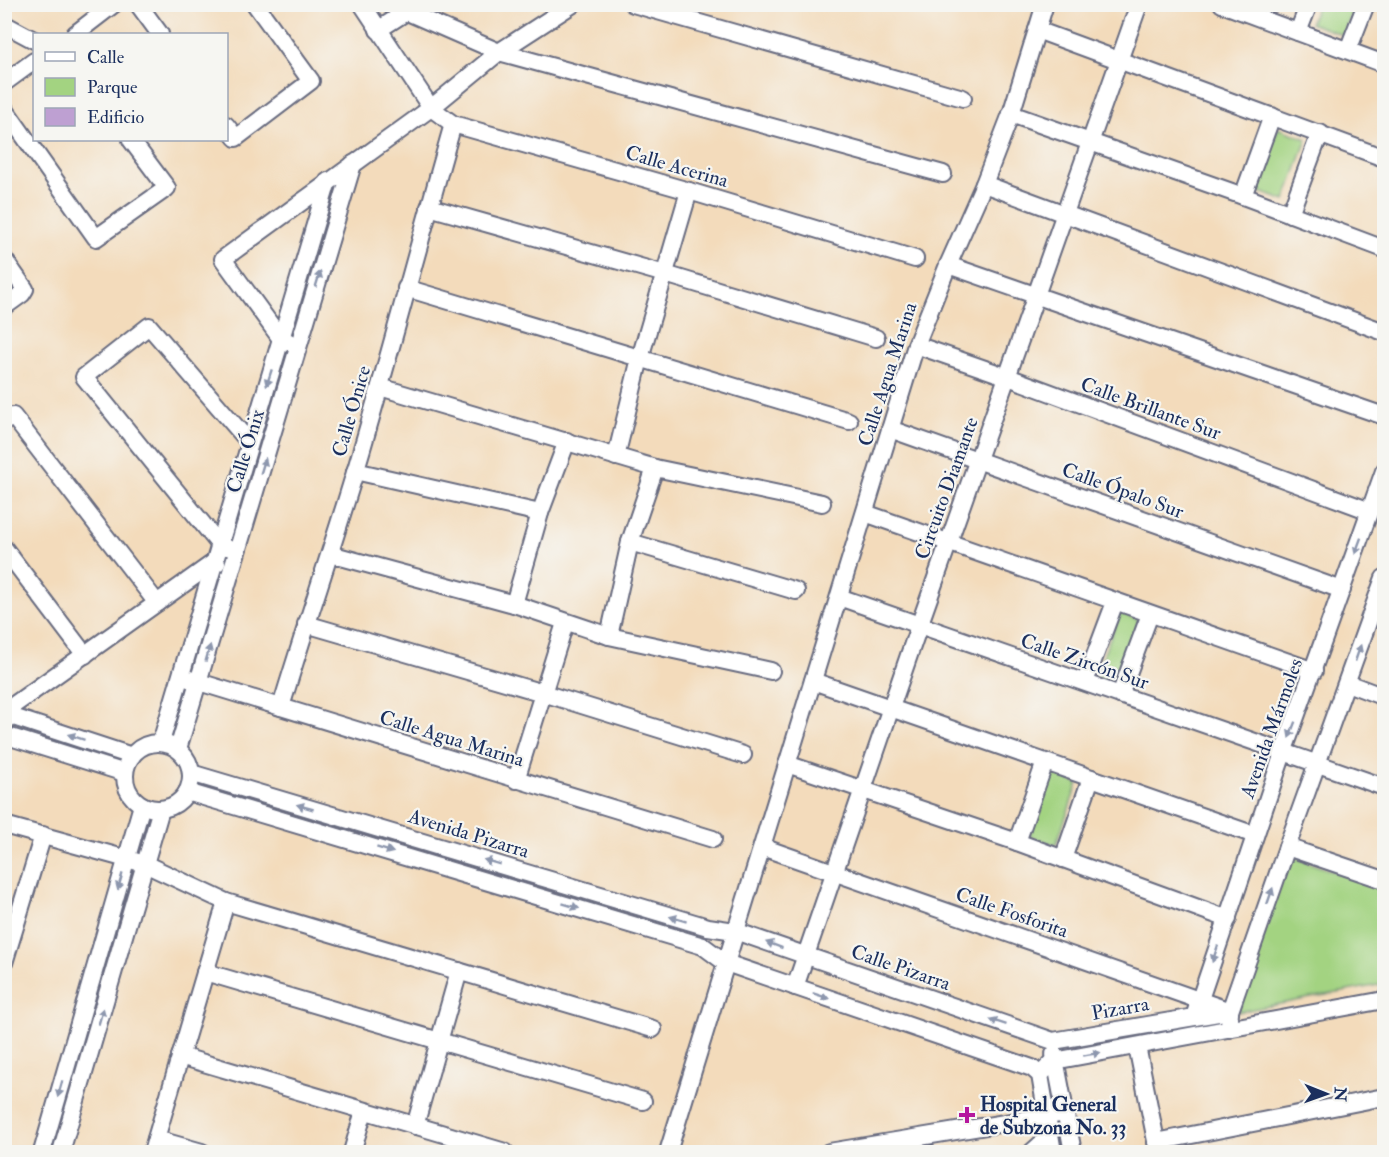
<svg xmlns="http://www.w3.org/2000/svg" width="1389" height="1157" viewBox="0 0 1389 1157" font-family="'IM FELL Double Pica',serif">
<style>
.green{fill:#a3d381;stroke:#5f8170;stroke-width:1.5}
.building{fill:#bea0d2}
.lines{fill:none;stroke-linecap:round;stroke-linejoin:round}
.minor-casing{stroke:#676b7f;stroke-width:20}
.minor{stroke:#fff;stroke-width:16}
.oneway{fill:#8d97ae}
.poi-dot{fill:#b5179e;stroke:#f6f6f2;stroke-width:2}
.labels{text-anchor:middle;stroke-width:4.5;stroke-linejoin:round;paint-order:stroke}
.street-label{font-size:20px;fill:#1b2f5e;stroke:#f6f6f2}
.poi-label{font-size:20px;font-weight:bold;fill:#1b2f5e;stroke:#f6f6f2;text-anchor:start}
</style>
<rect width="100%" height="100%" fill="#f6f6f2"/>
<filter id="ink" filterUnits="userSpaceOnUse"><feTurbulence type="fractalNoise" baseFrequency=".0167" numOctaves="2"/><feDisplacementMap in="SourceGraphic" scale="12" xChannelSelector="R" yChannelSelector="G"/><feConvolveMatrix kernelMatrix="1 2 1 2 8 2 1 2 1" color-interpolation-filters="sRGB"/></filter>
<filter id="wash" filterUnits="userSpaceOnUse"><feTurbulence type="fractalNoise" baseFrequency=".008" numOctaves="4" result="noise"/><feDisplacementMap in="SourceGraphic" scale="24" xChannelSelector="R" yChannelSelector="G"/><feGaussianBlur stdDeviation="1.35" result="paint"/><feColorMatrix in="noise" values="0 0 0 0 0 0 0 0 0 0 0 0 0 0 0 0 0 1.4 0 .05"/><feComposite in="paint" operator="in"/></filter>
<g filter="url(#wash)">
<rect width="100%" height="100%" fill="#f3dbbb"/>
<g class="green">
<polygon points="1318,5 1355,5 1343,35 1310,23"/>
<polygon points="1278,128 1307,139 1285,201 1255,190"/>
<polygon points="1120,613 1139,620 1114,683 1095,676"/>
<polygon points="1052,774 1078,783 1056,845 1029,836"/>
<polygon points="1290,856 1384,889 1384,984 1238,1012"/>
</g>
<g id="blocks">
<polygon class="building" points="933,1145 935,1152 900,1152 900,1151"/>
</g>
</g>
<g filter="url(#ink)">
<use href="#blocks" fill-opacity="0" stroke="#676b7f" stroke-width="1.5"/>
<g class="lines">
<g class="minor-casing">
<g id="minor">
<polyline points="138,4 160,34"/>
<polyline points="362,4 431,108 453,124 689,191 915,259"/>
<polyline points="389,4 499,52 943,174"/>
<polyline points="633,4 963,98"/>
<polyline points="1222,4 1384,64"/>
<polyline points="4,24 34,40"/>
<polyline points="378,30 406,12"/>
<polyline points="1037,30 1384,158"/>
<polyline points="1298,32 1309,4"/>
<polyline points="75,34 114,4"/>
<polyline points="1348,50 1366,4"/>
<polyline points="4,83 34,61"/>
<polyline points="4,108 96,238 167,188 131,140"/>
<polyline points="1011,114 1243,196 1384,249"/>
<polyline points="226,125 236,138 311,81 255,4"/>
<polyline points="984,184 1384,332"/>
<polyline points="1243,196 1272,116"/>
<polyline points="429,207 665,274 876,338"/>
<polyline points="1290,214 1320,133"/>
<polyline points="4,259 25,289 22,294 4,307"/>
<polyline points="948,265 1384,416"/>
<polyline points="406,288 849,421"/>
<polyline points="289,342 281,339 223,259 431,108 499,52 573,4"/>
<polyline points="916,345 1008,377 1370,511"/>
<polyline points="380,387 655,468 822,503"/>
<polyline points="4,422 13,416 157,603"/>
<polyline points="890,429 1342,590"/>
<polyline points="616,457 640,358 689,191"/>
<polyline points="355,471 540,513"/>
<polyline points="865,513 1314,671"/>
<polyline points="630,542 796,591"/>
<polyline points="226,547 219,544 84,377 149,326 249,442"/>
<polyline points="4,548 85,655"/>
<polyline points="330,554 514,604 609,636 771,671"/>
<polyline points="839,597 1384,787"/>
<polyline points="514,604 540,513 567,441"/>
<polyline points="306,624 543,693 743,755"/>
<polyline points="609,636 630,542 655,468"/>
<polyline points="189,679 713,839"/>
<polyline points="813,681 1255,835"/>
<polyline points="1085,682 1115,602"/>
<polyline points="1347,683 1384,697"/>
<polyline points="1120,695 1150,614"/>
<path d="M281,707C305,627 332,549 356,469C390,355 420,239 453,124"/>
<polyline points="4,712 213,563 217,563"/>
<polyline points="4,714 132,756"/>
<polyline points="4,735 125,773"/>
<polyline points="161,742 328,181"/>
<circle cx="158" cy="776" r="33"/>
<polyline points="178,749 353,164"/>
<polyline points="787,764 1017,842 1228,919"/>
<polyline points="191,773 708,927 735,931 1053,1041 1230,1011 1287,847 1384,578"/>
<polyline points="516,780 565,623"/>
<polyline points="187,792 703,946 726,963 1032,1068 1040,1075 1053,1152"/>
<polyline points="4,825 145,864 226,902 653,1029"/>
<polyline points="1017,842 1045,762"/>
<polyline points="762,847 1230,1011 1229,1029"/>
<polyline points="1287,847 1384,880"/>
<polyline points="1063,859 1091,778"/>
<polyline points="4,963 43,835"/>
<polyline points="205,972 643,1101"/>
<polyline points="795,987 919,626 1139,4"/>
<polyline points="1194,1017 1283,753 1384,471"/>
<polyline points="1137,1046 1158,1151"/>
<polyline points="1054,1054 1073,1152"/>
<polyline points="180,1056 505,1152"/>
<polyline points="1040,1075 1054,1061 1384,1000"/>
<polyline points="415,1126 459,971"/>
<polyline points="156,1139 202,1152"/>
<polyline points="1156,1142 1384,1097"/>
<polyline points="42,1152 142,805"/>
<polyline points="61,1152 161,809"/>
<polyline points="152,1152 226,902"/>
<polyline points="352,1152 364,1111"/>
<polyline points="668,1152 916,345 948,265 984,184 1011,114 1045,4"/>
<polyline points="829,1152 1065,1113"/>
<polyline points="1032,1152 1050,1136"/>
</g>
</g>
<use href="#minor" class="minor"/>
</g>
<defs><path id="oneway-solid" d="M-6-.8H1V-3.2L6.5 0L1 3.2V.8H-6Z" transform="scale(1.5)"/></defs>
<g class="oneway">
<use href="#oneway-solid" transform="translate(318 279) rotate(-73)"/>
<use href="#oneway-solid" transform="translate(269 378) rotate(108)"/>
<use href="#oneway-solid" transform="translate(263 466) rotate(-73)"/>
<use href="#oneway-solid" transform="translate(1358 546) rotate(110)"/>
<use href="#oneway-solid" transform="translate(208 653) rotate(-74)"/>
<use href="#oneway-solid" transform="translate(1358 653) rotate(-71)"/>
<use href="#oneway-solid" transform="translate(1292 730) rotate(111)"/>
<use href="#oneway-solid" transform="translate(76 737) rotate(-162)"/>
<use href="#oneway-solid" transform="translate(305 807) rotate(-164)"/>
<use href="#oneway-solid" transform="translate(385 850) rotate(17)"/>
<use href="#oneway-solid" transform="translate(492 862) rotate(-164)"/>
<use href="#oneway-solid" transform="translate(120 882) rotate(106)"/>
<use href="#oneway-solid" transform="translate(1270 896) rotate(-71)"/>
<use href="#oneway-solid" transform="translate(571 906) rotate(17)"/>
<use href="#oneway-solid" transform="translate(678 919) rotate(-163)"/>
<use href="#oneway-solid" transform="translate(774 945) rotate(-160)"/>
<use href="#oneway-solid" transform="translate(1215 954) rotate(109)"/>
<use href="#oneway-solid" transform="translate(821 996) rotate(19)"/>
<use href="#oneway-solid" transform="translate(101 1016) rotate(-74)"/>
<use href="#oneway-solid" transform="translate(998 1022) rotate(-161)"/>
<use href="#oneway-solid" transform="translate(1092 1054) rotate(-10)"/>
<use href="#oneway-solid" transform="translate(60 1089) rotate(106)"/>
</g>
</g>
<path class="poi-dot" d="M964 1106h6v6h6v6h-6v6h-6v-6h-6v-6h6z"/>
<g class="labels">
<g class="street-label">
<text transform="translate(677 166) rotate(16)" y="7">Calle Acerina</text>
<text transform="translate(887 374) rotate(-72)" y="7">Calle Agua Marina</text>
<text transform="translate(1151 408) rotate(20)" y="7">Calle Brillante Sur</text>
<text transform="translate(351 411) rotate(-74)" y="7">Calle Ónice</text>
<text transform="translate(245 451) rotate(-73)" y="7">Calle Ónix</text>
<text transform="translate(946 488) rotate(-70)" y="7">Circuito Diamante</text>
<text transform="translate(1123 490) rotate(20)" y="7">Calle Ópalo Sur</text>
<text transform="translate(1085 661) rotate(19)" y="7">Calle Zircón Sur</text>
<text transform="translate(1271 728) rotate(-70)" y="7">Avenida Mármoles</text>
<text transform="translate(452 738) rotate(17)" y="7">Calle Agua Marina</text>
<text transform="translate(469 833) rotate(17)" y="7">Avenida Pizarra</text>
<text transform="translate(1012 912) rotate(19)" y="7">Calle Fosforita</text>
<text transform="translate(901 967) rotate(19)" y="7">Calle Pizarra</text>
<text transform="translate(1120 1008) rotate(-10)" y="7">Pizarra</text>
</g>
<g class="poi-label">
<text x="980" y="1111">Hospital General<tspan x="980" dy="23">de Subzona No. 33</tspan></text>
</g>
</g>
<rect width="1389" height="1157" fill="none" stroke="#f6f6f2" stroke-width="24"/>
<rect x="33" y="33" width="195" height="108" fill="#f6f6f2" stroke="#9ea6b7" stroke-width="1.5"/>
<rect x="45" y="52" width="30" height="9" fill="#ffffff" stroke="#9ea6b7" stroke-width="1.5"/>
<text x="87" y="63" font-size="18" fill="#1b2f5e">Calle</text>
<rect x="45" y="78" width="30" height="18" fill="#a3d381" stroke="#9ea6b7" stroke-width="1.5"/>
<text x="87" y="93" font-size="18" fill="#1b2f5e">Parque</text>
<rect x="45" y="108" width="30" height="18" fill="#bea0d2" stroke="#9ea6b7" stroke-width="1.5"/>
<text x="87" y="123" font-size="18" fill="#1b2f5e">Edificio</text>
<g transform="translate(1326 1094) rotate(91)" stroke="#f6f6f2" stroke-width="4.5" paint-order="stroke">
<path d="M0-4.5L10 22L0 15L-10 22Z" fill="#1b2f5e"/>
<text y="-9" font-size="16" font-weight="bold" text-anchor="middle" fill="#1b2f5e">N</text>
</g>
</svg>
